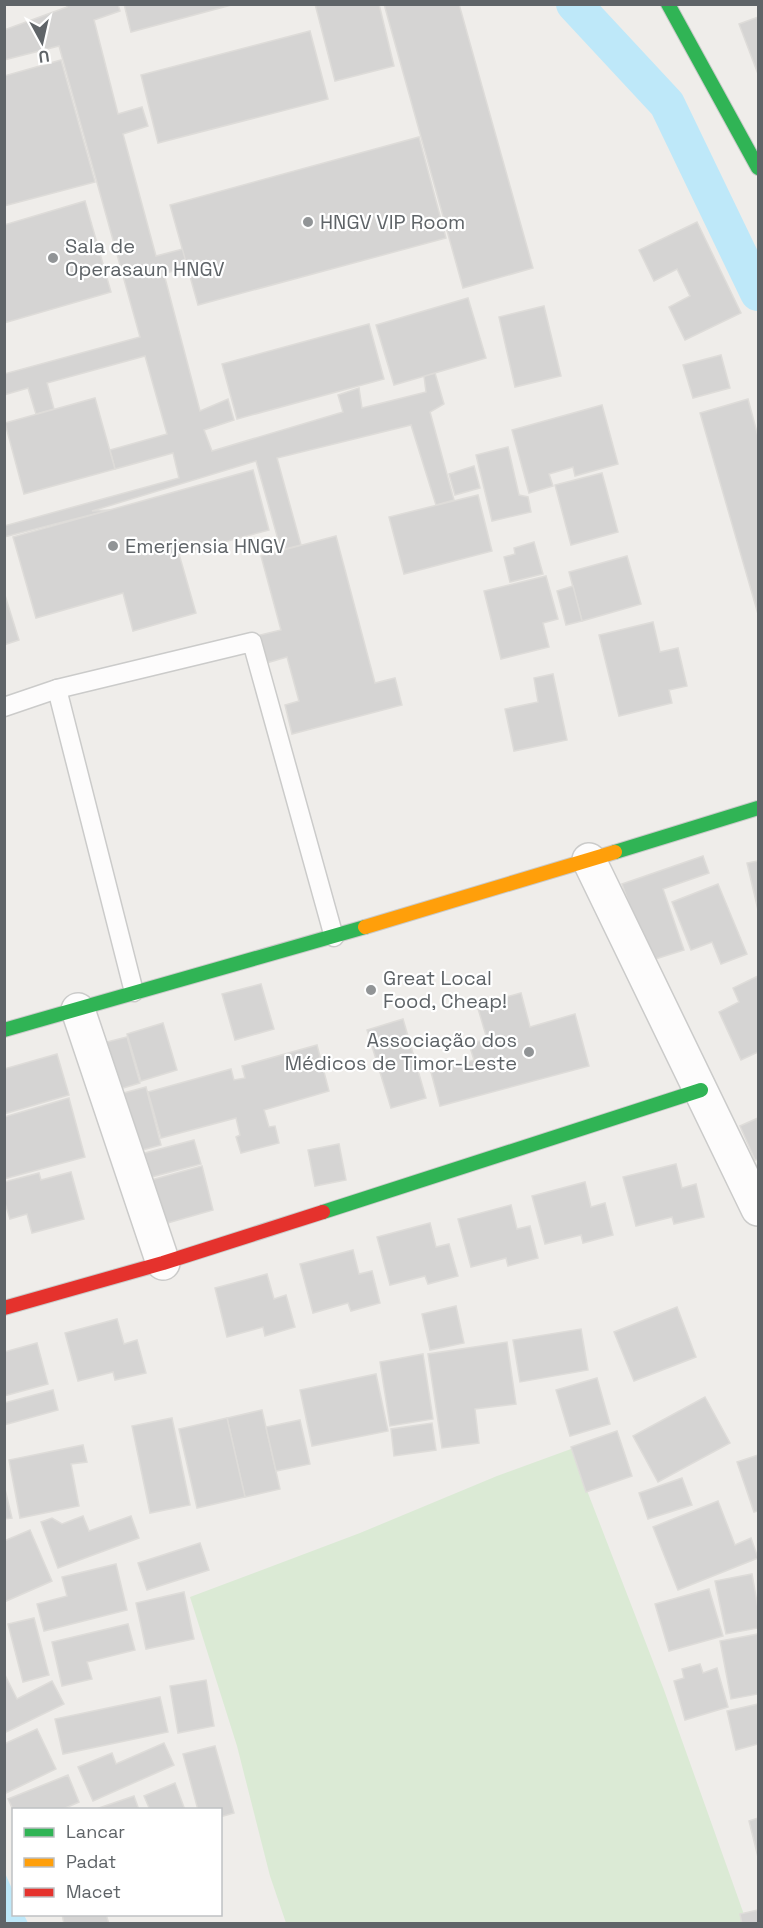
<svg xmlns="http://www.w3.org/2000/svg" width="763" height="1928" viewBox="0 0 763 1928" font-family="'Space Grotesk',sans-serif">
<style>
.green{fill:#dbead5}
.water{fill:#bee8f9}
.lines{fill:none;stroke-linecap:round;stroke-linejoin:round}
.canal{stroke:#bee8f9;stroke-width:36}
.building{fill:#d5d4d3;stroke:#dedcd9;stroke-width:1.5}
.lane-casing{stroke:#cbcbca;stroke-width:21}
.street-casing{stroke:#cbcbca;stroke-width:36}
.fast-casing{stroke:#c9cac9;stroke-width:16}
.slow-casing{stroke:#c9cac9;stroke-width:16}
.jam-casing{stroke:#c9cac9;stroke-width:16}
.lane{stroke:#fdfcfc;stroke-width:18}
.street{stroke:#fdfcfc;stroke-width:33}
.fast{stroke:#30b455;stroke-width:14}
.slow{stroke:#ff9f0a;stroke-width:14}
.jam{stroke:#e5322d;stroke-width:14}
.poi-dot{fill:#919496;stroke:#fff;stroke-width:2}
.labels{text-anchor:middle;stroke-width:4.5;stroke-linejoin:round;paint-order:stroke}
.poi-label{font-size:20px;fill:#5f6468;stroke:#fff;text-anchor:start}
</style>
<rect width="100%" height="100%" fill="#efedea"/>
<polygon class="green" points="571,1449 664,1690 747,1923 286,1923 270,1876 237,1746 190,1597 360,1533 497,1476"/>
<polygon class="water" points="4,1871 13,1891 14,1914 24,1915 28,1923 5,1923"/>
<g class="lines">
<polyline class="canal" points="574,4 667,104 758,293"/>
</g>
<g class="building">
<polygon points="66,4 118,4 120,11 94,20 118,114 142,107 148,126 123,134 156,256 183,249 188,266 164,274 200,411 228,399 234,420 204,430 212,451 343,412 338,395 359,388 362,408 426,392 424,376 435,373 444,404 430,412 454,500 436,505 411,425 277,458 301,545 281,550 256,461 92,511 110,510 4,537 4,526 179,478 173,453 115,469 110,450 167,434 145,356 47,383 54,409 36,414 28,388 4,395 4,374 140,337 59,46 4,60 4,30 67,7"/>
<polygon points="124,4 235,4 131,32"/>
<polygon points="315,4 379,4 394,66 335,81"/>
<polygon points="384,4 459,4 533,268 463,288"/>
<polygon points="758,17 758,74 739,24"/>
<polygon points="310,31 328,99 158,143 141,75"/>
<polygon points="61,60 95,182 4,206 4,76"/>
<polygon points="419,137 446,238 198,305 170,205"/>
<polygon points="85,201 111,292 4,323 4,225"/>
<polygon points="697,222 741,313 685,340 669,307 690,296 677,269 654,281 639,250"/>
<polygon points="468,298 486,358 394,385 376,325"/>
<polygon points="544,306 561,376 515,387 499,317"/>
<polygon points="369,324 384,379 237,419 222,364"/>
<polygon points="721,355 730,388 693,398 683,365"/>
<polygon points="95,398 115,469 24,494 5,423"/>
<polygon points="748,399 758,436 758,614 700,413"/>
<polygon points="602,405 618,464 575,476 573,467 549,474 553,486 529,493 512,430"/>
<polygon points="508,447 519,495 528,497 531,512 492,521 476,455"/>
<polygon points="474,466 480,488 455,495 449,474"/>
<polygon points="253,470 269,530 179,554 196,613 133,631 123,593 36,618 13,537"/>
<polygon points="602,473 618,532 571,545 555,485"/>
<polygon points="478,495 492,551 404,574 389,517"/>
<polygon points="336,536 375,683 395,678 402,705 292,734 285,705 299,701 287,657 263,664 256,636 281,630 261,556"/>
<polygon points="534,542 543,574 510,582 504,557 515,554 514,548"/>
<polygon points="627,556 641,604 582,621 569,572"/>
<polygon points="546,576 558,619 543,623 549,647 501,659 484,591"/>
<polygon points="573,586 582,621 566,625 557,591"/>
<polygon points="4,592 19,640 4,645"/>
<polygon points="653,622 660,652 678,648 687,686 669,690 672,703 619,716 599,635"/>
<polygon points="553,674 567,740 514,751 505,709 538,702 534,678"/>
<polygon points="703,856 709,873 663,889 684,950 649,961 622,884"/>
<polygon points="758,861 758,910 747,863"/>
<polygon points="718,884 747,954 721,964 712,942 691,950 672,902"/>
<polygon points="758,976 758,1052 741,1060 719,1012 739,1002 733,988"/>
<polygon points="261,984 274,1029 235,1040 222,994"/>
<polygon points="521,993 530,1027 575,1014 589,1066 440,1106 431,1072 474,1060 469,1044 487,1039 477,1005"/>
<polygon points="403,1019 426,1098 391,1108 367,1030"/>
<polygon points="163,1023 177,1070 141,1081 127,1034"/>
<polygon points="127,1037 140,1083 113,1091 99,1044"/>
<polygon points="317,1045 329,1091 264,1110 269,1127 275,1126 279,1143 241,1153 236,1137 240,1135 236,1118 161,1138 148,1092 231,1069 234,1080 245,1078 242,1066"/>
<polygon points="57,1054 69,1095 4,1114 4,1069"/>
<polygon points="146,1087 161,1145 131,1153 116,1095"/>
<polygon points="69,1098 85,1157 4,1179 4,1117"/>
<polygon points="758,1118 758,1159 755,1160 740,1126"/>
<polygon points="194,1140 201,1164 144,1179 137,1155"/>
<polygon points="339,1144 346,1180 315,1186 308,1150"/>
<polygon points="676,1164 682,1188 696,1184 704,1217 674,1224 672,1217 636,1226 623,1177"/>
<polygon points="202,1166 213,1210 157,1226 144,1182"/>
<polygon points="71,1172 84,1219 32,1233 27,1214 10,1219 4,1200 4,1182 39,1173 41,1180"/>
<polygon points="585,1182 591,1207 605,1203 613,1235 583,1243 581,1235 545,1244 532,1196"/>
<polygon points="511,1205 517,1229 530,1226 538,1258 508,1266 506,1258 471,1267 458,1219"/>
<polygon points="430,1223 436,1247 449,1244 458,1276 428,1284 425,1276 390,1285 377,1237"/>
<polygon points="353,1250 359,1274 372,1271 380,1303 351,1311 348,1303 313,1313 300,1264"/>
<polygon points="267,1274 274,1299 286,1295 295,1327 265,1336 263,1327 227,1337 215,1288"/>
<polygon points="456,1306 464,1343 430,1350 422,1314"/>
<polygon points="677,1307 696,1357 634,1381 614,1332"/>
<polygon points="117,1319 124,1344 137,1340 146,1373 115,1380 113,1372 78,1381 65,1333"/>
<polygon points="581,1329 588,1370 520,1382 513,1340"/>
<polygon points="507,1342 516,1404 475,1409 479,1443 442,1448 428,1354"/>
<polygon points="37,1343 48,1384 4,1396 4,1352"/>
<polygon points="423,1354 433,1419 390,1426 380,1362"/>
<polygon points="376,1374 388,1431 312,1446 300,1390"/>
<polygon points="597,1378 610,1424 570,1436 556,1390"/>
<polygon points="53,1390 58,1410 4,1425 4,1403"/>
<polygon points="705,1397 730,1443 658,1482 633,1436"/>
<polygon points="262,1410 280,1489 245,1497 227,1418"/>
<polygon points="172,1418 190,1505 150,1513 132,1426"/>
<polygon points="227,1418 245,1497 197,1508 179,1429"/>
<polygon points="300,1420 310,1464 276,1471 266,1427"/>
<polygon points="432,1423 436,1450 394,1456 391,1429"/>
<polygon points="617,1431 632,1476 586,1492 571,1447"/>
<polygon points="83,1445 87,1462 71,1464 79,1506 20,1518 9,1460"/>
<polygon points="758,1455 758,1511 754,1512 737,1462"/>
<polygon points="682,1478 692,1505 648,1519 639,1493"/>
<polygon points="4,1485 12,1518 4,1519"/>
<polygon points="718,1501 735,1545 751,1538 758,1558 678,1590 653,1527"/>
<polygon points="83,1516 89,1531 131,1516 139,1538 58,1568 41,1522 52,1518 62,1524"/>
<polygon points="30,1530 52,1581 4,1602 4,1541"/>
<polygon points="200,1543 209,1570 147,1590 138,1563"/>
<polygon points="116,1564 127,1610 44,1631 37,1604 67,1596 62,1577"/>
<polygon points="752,1574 758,1608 758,1628 726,1634 715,1581"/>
<polygon points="709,1589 723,1636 669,1651 655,1604"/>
<polygon points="184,1592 194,1639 146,1649 136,1603"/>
<polygon points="34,1618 49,1675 23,1682 8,1624"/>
<polygon points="128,1624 135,1650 87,1662 92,1679 62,1686 52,1642"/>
<polygon points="758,1634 758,1694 731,1699 720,1641"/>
<polygon points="700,1664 703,1673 717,1668 728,1707 685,1720 674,1681 684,1678 682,1669"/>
<polygon points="4,1673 17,1699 52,1681 64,1704 4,1733"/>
<polygon points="206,1680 214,1726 178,1733 170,1686"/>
<polygon points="160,1697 168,1732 63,1754 55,1719"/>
<polygon points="758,1704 758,1744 736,1750 727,1711"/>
<polygon points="37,1729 56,1769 4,1794 4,1744"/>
<polygon points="164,1743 174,1765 93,1801 78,1767 112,1753 116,1764"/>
<polygon points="215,1746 234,1813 220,1817 220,1810 198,1810 183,1754"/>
<polygon points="68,1775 79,1802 61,1810 14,1810 14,1812 8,1799"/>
<polygon points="175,1783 185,1810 150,1810 144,1796"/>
<polygon points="134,1796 139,1810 93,1810"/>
<polygon points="758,1818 758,1857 749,1821"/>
<polygon points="758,1910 758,1924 742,1924 740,1914"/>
<polygon points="62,1914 106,1914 109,1924 64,1924"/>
</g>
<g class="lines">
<g class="lane-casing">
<g id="lane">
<polyline points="57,689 134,992"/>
<polyline points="4,707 57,689 252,642 334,937"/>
</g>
</g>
<g class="street-casing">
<g id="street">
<polyline points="589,860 758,1209"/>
<polyline points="78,1010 163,1263"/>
</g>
</g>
<g class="fast-casing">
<g id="fast">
<polyline points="668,4 758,168"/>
<polyline points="615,852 758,808"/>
<polyline points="4,1030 365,927"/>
<polyline points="323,1212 701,1090"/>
</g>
</g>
<g class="slow-casing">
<polyline id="slow" points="365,927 615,852"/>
</g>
<g class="jam-casing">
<polyline id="jam" points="4,1308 163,1263 323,1212"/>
</g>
<use href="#lane" class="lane"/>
<use href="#street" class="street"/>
<use href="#fast" class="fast"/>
<use href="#slow" class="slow"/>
<use href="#jam" class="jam"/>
</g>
<g class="poi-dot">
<circle cx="308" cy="222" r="6"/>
<circle cx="53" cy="258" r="6"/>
<circle cx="113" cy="546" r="6"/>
<circle cx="371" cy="990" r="6"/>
<circle cx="529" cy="1052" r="6"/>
</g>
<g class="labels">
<g class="poi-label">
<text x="320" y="229">HNGV VIP Room</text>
<text x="65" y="253">Sala de<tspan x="65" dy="23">Operasaun HNGV</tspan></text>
<text x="125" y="553">Emerjensia HNGV</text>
<text x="383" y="985">Great Local<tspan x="383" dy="23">Food, Cheap!</tspan></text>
<text x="517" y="1047" text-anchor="end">Associação dos<tspan x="517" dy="23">Médicos de Timor-Leste</tspan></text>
</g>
</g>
<rect width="763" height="1928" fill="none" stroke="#5f6468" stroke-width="12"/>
<rect x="12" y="1808" width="210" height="108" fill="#ffffff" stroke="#bfc1c3" stroke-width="1.5"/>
<rect x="24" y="1828" width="30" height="9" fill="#30b455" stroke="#bfc1c3" stroke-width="1.5"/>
<text x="66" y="1838" font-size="18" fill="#5f6468">Lancar</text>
<rect x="24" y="1858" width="30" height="9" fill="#ff9f0a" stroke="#bfc1c3" stroke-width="1.5"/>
<text x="66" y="1868" font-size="18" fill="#5f6468">Padat</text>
<rect x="24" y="1888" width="30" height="9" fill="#e5322d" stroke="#bfc1c3" stroke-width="1.5"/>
<text x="66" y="1898" font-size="18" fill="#5f6468">Macet</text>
<g transform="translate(42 42) rotate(172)" stroke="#ffffff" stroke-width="4.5" paint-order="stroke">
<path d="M0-4.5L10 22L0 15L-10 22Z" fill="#5f6468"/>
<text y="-9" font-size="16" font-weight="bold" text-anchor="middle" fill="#5f6468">U</text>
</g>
</svg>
